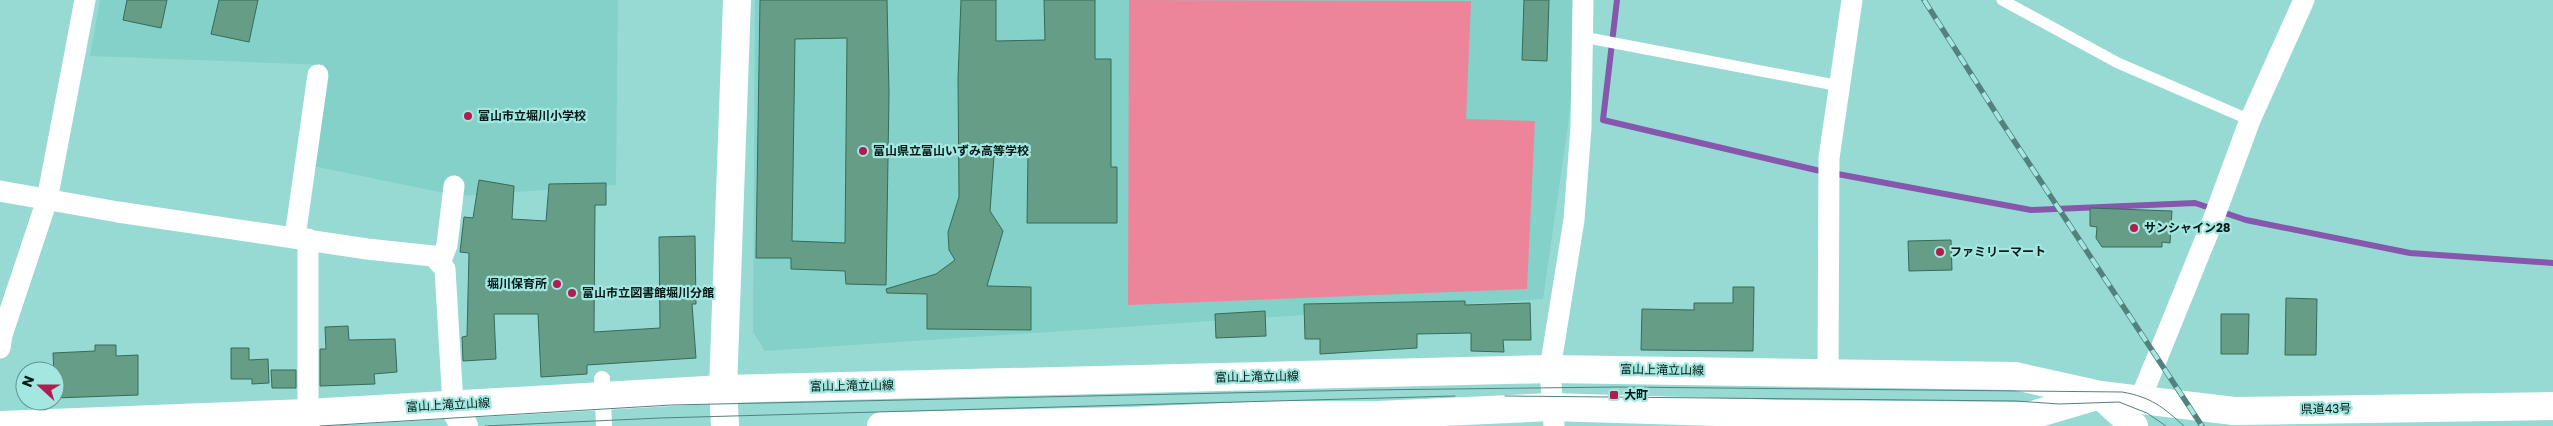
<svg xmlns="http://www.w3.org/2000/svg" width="2553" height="426" viewBox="0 0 2553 426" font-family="Poppins,'Noto Sans JP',sans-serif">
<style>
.built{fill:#83d1c9}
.green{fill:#ec859a}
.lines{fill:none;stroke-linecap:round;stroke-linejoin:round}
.stream{stroke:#8657ac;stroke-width:6}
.building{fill:#659d87;stroke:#346c58;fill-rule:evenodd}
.service{stroke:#fff;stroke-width:11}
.pedestrian{stroke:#fff;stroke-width:16}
.minor{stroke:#fff;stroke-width:21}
.tertiary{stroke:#fff;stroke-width:28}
.secondary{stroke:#fff;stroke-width:28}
.primary{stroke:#fff;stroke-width:28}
.tram{stroke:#53827e;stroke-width:1}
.rail-casing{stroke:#53827e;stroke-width:5.5}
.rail{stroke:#a4e7e0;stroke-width:4;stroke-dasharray:11;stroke-linecap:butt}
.poi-dot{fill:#af1e4e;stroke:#a4e7e0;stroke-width:2}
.labels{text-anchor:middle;stroke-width:4.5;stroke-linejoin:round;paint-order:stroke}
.poi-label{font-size:12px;font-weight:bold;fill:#001917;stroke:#a4e7e0;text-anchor:start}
.street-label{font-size:12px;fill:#001917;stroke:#a4e7e0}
</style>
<rect width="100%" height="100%" fill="#97dad3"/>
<g class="built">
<polygon points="100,0 618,0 616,185 459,196 313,166 325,65 90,56"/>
<polygon points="755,0 1576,0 1575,64 1568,125 1543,299 765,351 753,332"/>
</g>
<polygon class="green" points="1129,0 1471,1 1466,119 1535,121 1527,289 1128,305"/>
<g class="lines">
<polyline class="stream" points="1617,0 1603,120 1816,170 2031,210 2195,203 2246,220 2410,253 2553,263"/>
</g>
<g class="building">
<polygon points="127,0 167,0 161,28 123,20"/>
<polygon points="219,0 258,0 249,42 211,34"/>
<path d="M760,0H887L889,94L886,285L846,284L845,271L791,269V258H756ZM847,38L845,243L792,241L795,39Z"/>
<polygon points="961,0 996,0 996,41 1045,40 1044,0 1095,0 1095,59 1111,59 1111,167 1117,167 1117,223 1027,223 1028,154 994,156 990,211 1003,231 987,286 1031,287 1031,330 927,329 927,294 887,293 886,289 936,274 955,260 949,250 948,232 959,197 958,79"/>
<polygon points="1524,0 1549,0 1547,61 1522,60"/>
<polygon points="479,180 514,186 512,219 546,221 549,184 606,183 606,205 595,205 594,332 660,328 659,237 695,236 696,304 692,304 696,358 587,365 587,374 541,377 538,314 494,314 496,359 463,361 462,337 467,336 469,253 460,252 464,217 473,218"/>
<polygon points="2090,208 2172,211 2170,243 2162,242 2162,247 2102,247 2096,238 2097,227 2090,226"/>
<polygon points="1951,240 1952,270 1909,271 1908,241"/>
<polygon points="1733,287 1754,287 1753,351 1641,350 1642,309 1694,310 1694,303 1733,303"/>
<polygon points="2286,298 2317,299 2316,355 2285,355"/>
<polygon points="1465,301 1465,305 1530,303 1531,340 1503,340 1504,352 1471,351 1471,333 1417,334 1417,348 1320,354 1320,339 1305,339 1304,304"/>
<polygon points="1265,311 1266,336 1216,338 1215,314"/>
<polygon points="2221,314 2249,314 2248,354 2221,354"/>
<polygon points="348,326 349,340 395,339 397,372 374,374 375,384 320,386 320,349 326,349 325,327"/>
<polygon points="95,345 116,345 116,356 138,355 138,395 55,398 53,353 95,351"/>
<polygon points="231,348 249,348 249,360 268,359 269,383 252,384 252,379 231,379"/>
<polygon points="271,370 296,370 296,388 272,388"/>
</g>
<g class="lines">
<g class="service">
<polyline points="2002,0 2118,63 2250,120"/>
<polyline points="1583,37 1840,86"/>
</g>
<polyline class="pedestrian" points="602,379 604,426"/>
<g class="minor">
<polyline points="0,191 118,212 367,249 433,256 445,269 453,405"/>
<polyline points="295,237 318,75"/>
<polyline points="308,239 308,413"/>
<polyline points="440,263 447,245 454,186"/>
<polyline points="0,348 2,335 47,200 85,0"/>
<polyline points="1828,373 1829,158 1852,0"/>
<polyline points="2140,400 2212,223 2250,120 2304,0"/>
<polyline points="1554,426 1550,369 1574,220 1581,127 1583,0"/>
</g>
<g class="tertiary">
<polyline points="2100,395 2134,426"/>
<polyline points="725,426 723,389 737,0"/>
</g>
<polyline class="secondary" points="453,405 464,426"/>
<g class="primary">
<polyline points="2100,395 2234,411 2553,406"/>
<polyline points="0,425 308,413 723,389 1550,369 2015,376 2100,395 2029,416 1784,414 1551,407 1378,415 1275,415 1131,421 881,426"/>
</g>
<g class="tram">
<polyline points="1505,396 2016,401 2059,404 2119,402 2147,413 2166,426"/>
<path d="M320,426L671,405L1366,390L1618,387L2122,392C2151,397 2163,407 2184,426"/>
<polyline points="485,426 660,418 1455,396"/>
</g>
<g class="rail-casing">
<polyline id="rail" points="1924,0 2001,121 2202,426"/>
</g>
<use href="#rail" class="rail"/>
</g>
<g class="poi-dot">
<circle cx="468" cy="116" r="5"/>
<circle cx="863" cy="151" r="5"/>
<circle cx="2134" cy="228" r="5"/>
<circle cx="1940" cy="252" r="5"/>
<circle cx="557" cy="284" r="5"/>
<circle cx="572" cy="293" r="5"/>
<rect x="1609" y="390" width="10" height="10" rx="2.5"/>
</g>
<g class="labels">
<g class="poi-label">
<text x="478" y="120">富山市立堀川小学校</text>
<text x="873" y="155">富山県立富山いずみ高等学校</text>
<text x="2144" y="232">サンシャイン28</text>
<text x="1950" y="256">ファミリーマート</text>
<text x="547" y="288" text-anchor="end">堀川保育所</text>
<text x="582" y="297">富山市立図書館堀川分館</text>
<text x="1624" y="399">大町</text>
</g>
<g class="street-label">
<text transform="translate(1662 370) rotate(1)" y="4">富山上滝立山線</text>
<text transform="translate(1257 377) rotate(-1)" y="4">富山上滝立山線</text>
<text transform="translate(852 386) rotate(-1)" y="4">富山上滝立山線</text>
<text transform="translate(448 405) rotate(-3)" y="4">富山上滝立山線</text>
<text transform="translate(2326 409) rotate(-1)" y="4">県道43号</text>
</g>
</g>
<g transform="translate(40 386) rotate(291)"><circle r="24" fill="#a4e7e0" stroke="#629590"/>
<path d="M0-4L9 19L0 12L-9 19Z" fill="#af1e4e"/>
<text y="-8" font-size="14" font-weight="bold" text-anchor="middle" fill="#001917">N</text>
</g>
</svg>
